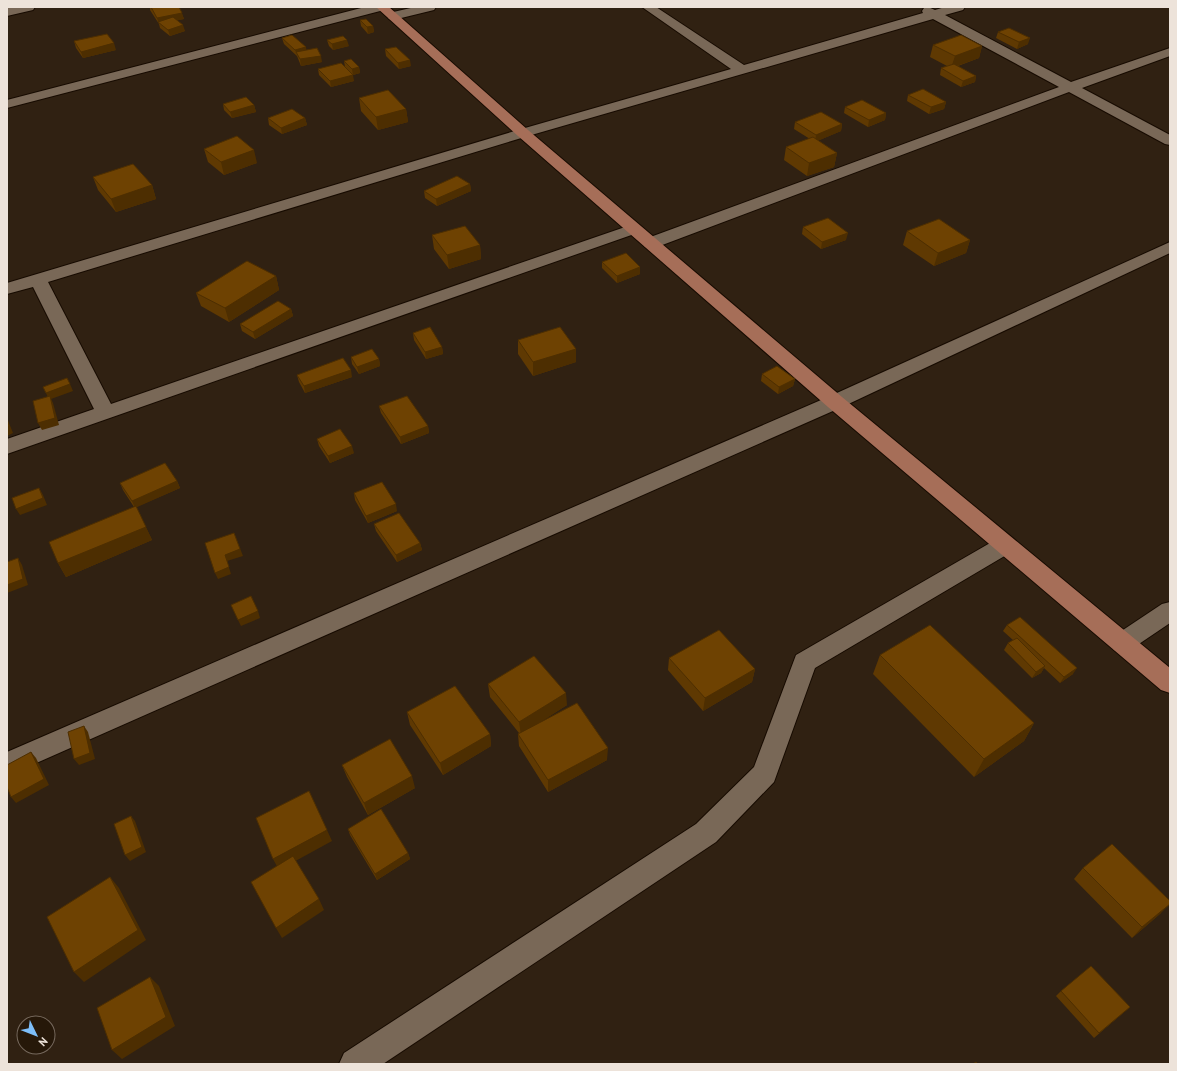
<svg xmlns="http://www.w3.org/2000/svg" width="1177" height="1071" viewBox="0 0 1177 1071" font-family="'PT Sans',sans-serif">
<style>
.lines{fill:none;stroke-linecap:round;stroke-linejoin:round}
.minor-casing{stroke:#170b01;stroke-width:2}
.major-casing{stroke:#170b01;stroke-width:2}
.minor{fill:#796857;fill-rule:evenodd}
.major{fill:#a66e58;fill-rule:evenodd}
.wall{fill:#5f3902}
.shaded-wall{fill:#4d2e01}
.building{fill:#6e4202;stroke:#4d2e01}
</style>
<rect width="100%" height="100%" fill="#302112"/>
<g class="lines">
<g class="minor-casing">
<g id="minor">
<polygon points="12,7 35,7 33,10 7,16 7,8"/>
<polygon points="365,7 386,7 384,10 7,108 7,100"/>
<polygon points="415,7 436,7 434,10 393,20 389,19 387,16 389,13"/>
<polygon points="642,7 656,7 744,65 923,13 922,11 924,8 928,7 935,10 945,7 965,7 963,10 945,15 1071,82 1170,48 1170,56 1082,88 1170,135 1170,145 1165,144 1069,92 657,247 651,248 645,247 643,243 645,239 1059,87 933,19 528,136 48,282 111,404 628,226 634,224 640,226 642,229 640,232 7,454 7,439 94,409 33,287 7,294 7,283 518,130 731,69"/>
<polygon points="1170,242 1170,253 842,407 7,776 7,752 828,397"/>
<polygon points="1005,537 1013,539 1016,545 1013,551 815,668 774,782 716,842 383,1064 339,1064 344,1053 696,824 754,767 796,655 997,539"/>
<polygon points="1170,602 1170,623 1130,650 1122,653 1114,650 1110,643 1114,636 1162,604"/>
</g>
</g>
<g class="major-casing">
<polygon id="major" points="376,7 389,7 528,130 842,397 1170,668 1170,693 1161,690 828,407 518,136"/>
</g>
<use href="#minor" class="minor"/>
<use href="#major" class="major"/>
</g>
<g class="wall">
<polygon points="150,7 179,7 184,19 177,20 185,31 170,36 160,28 159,24 150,10"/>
<polygon points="360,20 373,26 374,32 368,34 361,26"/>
<polygon points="998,32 1028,44 1017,49 996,38"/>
<polygon points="282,38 306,50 322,62 301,66 297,56 284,44"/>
<polygon points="327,40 349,46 333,50 329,46"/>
<polygon points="74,41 116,50 83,58 76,48"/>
<polygon points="933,45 982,46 979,58 958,66 976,76 975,82 961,87 940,75 941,68 947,66 930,57"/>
<polygon points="385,49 411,66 399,69 386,56"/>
<polygon points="344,61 359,67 360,73 353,75 347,69 354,81 331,87 319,75 318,69 345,67"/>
<polygon points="908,95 946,102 944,109 929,114 907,101"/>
<polygon points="359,98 406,109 408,122 378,130 361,111"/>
<polygon points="223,104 254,105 256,112 232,118 224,110"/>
<polygon points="845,107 886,113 885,120 868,127 844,113"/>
<polygon points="268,118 305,118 307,125 282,134 269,125"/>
<polygon points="795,122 842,124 841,131 817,141 837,153 834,167 807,176 784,160 786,147 810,139 794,129"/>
<polygon points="204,149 257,163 224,175 208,162"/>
<polygon points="93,177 152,185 156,199 116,212 98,190"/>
<polygon points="470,184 471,191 437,206 425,198 424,191"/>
<polygon points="803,227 846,240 821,249 802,234"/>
<polygon points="907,231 970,240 966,253 934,266 903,245"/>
<polygon points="432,235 480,245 481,259 449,269 434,249"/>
<polygon points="602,262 640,267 640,274 617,283 602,268"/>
<polygon points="276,276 279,290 229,322 201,306 196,293"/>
<polygon points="291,309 293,316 255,339 242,331 240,324"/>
<polygon points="413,333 442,347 443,354 426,359 414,340"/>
<polygon points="518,340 576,349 576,362 533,376 518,354"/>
<polygon points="351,357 379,359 380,366 359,374 352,364"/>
<polygon points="762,374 795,379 793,386 778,394 761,381"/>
<polygon points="297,375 352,377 305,393 299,382"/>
<polygon points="379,406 428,426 429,433 401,444 381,413"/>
<polygon points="317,439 354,453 330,463 319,446"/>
<polygon points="177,481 180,488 136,507 152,540 66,577 58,563 134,507 123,490 120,483"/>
<polygon points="354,493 397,511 368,523 355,500"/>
<polygon points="374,524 420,543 422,550 397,562 376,531"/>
<polygon points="1007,625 1073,674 1060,683 1044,668 1041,673 1032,678 1004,650 1008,643 1013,640 1003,631"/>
<polygon points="880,655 1034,723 1024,741 974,777 873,674"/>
<polygon points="669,658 755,669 752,682 703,711 668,670"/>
<polygon points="488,684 567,705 540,722 607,760 548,792 519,746 518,734 519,733 490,697"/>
<polygon points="407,712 490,734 491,746 443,775 410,725"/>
<polygon points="342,765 415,788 368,815 347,777"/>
<polygon points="348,829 408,853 410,859 377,880 350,835"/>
<polygon points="1083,868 1161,913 1132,938 1074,879"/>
<polygon points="1061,991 1130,1007 1094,1038 1056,996"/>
</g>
<g class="shaded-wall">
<polygon points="182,13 184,19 161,24 158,22 159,24 157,18"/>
<polygon points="183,25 185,31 170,36 168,30"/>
<polygon points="373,26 374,32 368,34 367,27"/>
<polygon points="1030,38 1028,44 1017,49 1019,42"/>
<polygon points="347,40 349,46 333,50 332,44"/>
<polygon points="114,43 116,50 83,58 81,52"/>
<polygon points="982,46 979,58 951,68 955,56"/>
<polygon points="306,47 307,53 296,52 295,50"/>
<polygon points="321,56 322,62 301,66 300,59"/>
<polygon points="410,60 411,66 399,69 398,63"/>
<polygon points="359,67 360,73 353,75 352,69"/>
<polygon points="353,75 354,81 331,87 330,81"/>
<polygon points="976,76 975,82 961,87 963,81"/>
<polygon points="946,102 944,109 929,114 931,107"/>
<polygon points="254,105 256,112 232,118 230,112"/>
<polygon points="406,109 408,122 378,130 376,117"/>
<polygon points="886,113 885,120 868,127 869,120"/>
<polygon points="305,118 307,125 282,134 281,128"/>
<polygon points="842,124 841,131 815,142 816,135"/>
<polygon points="254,150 257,163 224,175 221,162"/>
<polygon points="837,153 834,167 807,176 809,163"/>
<polygon points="470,184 471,191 437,206 436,199"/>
<polygon points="152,185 156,199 116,212 111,199"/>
<polygon points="848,233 846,240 821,249 822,242"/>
<polygon points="970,240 966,253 934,266 938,253"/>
<polygon points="480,245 481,259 449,269 447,255"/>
<polygon points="640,267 640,274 617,283 617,276"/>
<polygon points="276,276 279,290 229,322 225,308"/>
<polygon points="291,309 293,316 255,339 253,332"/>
<polygon points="442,347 443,354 426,359 425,352"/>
<polygon points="576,349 576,362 533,376 533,362"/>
<polygon points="379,359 380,366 359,374 357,367"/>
<polygon points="351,370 352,377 305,393 304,386"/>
<polygon points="795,379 793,386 778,394 779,387"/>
<polygon points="70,384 73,391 51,399 53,403 59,425 42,430 38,423 49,400 46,393"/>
<polygon points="7,418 13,433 7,436"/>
<polygon points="428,426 429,433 401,444 400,437"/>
<polygon points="352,446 354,453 330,463 328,456"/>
<polygon points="177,481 180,488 135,508 132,501"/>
<polygon points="39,488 43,495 47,505 20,515 16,509"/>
<polygon points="396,504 397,511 368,523 366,516"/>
<polygon points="146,527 152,540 66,577 58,563"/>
<polygon points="234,533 243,556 227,561 231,574 218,579 215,573 225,555"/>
<polygon points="420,543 422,550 397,562 396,555"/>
<polygon points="18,558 22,565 28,585 7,593 7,585"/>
<polygon points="258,611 260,618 241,626 238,620"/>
<polygon points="1045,666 1041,673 1032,678 1036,672"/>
<polygon points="1077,668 1073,674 1060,683 1064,677"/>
<polygon points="755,669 752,682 703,711 705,698"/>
<polygon points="566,693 567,705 521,735 519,722"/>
<polygon points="1034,723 1024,741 974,777 984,759"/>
<polygon points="84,726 88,732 95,759 79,765 74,759"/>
<polygon points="490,734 491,746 443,775 440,763"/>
<polygon points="608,748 607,760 548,792 548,780"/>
<polygon points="31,752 36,758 49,785 16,803 11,797"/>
<polygon points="412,776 415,788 368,815 364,803"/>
<polygon points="131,816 135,821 146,852 130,861 125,855"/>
<polygon points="327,830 332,841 279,870 273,859"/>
<polygon points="408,853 410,859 377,880 375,874"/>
<polygon points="110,877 119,888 146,940 84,982 74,972"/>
<polygon points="319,899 324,910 282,938 276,928"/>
<polygon points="1170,904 1161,913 1132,938 1142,927"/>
<polygon points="150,977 159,986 175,1026 122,1059 112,1050"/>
</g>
<g class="building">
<polygon points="151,7 179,7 182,13 157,18"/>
<polygon points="173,17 183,25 168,30 158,22"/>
<polygon points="366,19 373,26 367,27 360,20"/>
<polygon points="1009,28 1030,38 1019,42 998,32"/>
<polygon points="107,34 114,43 81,52 74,41"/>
<polygon points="292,35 306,47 295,50 282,38"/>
<polygon points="961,35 982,46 955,56 933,45"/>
<polygon points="343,36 347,40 332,44 327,40"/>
<polygon points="396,47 410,60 398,63 385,49"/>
<polygon points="317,48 321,56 300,59 296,52"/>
<polygon points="351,59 359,67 352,69 344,61"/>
<polygon points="341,63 353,75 330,81 318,69"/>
<polygon points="954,64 976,76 963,81 941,68"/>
<polygon points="923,89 946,102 931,107 908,95"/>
<polygon points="388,90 406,109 376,117 359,98"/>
<polygon points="246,97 254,105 230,112 223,104"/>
<polygon points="862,100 886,113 869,120 845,107"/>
<polygon points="292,109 305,118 281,128 268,118"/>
<polygon points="821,112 842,124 816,135 795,122"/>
<polygon points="237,136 254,150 221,162 204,149"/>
<polygon points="813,137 837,153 809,163 786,147"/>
<polygon points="133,164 152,185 111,199 93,177"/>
<polygon points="457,176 470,184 436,199 424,191"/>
<polygon points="828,218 848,233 822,242 803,227"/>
<polygon points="939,219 970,240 938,253 907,231"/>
<polygon points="465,226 480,245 447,255 432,235"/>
<polygon points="626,253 640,267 617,276 602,262"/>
<polygon points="247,261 276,276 225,308 196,293"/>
<polygon points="278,301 291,309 253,332 240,324"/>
<polygon points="430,327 442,347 425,352 413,333"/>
<polygon points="560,327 576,349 533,362 518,340"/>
<polygon points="372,349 379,359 357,367 351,357"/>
<polygon points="343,358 351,370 304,386 297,375"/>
<polygon points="777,366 795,379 779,387 762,374"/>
<polygon points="67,378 70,384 46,393 43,387"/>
<polygon points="50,396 55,418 38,423 33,401"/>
<polygon points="407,396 428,426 400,437 379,406"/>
<polygon points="7,421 9,426 7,427"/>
<polygon points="340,429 352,446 328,456 317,439"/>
<polygon points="165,463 177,481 132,501 120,483"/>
<polygon points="382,482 396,504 366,516 354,493"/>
<polygon points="39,488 43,498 16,509 12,498"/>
<polygon points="136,506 146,527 58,563 49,542"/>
<polygon points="399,513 420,543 396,555 374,524"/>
<polygon points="234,533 240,549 225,555 229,567 215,573 205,543"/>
<polygon points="18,558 23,579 7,585 7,562"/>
<polygon points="251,596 258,611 238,620 231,605"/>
<polygon points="1020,617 1077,668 1064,677 1007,625"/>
<polygon points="930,625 1034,723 984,759 880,655"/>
<polygon points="719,630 755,669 705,698 669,658"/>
<polygon points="1017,638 1045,666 1036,672 1008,643"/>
<polygon points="534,656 566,693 519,722 488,684"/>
<polygon points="455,686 490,734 440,763 407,712"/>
<polygon points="577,703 608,748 548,780 518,734"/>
<polygon points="84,726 90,753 74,759 68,732"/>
<polygon points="390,739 412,776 364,803 342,765"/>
<polygon points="31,752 44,779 11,797 7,787 7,765"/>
<polygon points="309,791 327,830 273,859 256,818"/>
<polygon points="381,809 408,853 375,874 348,829"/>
<polygon points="131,816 142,847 125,855 114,824"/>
<polygon points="1112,844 1170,901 1170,904 1142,927 1083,868"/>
<polygon points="293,856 319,899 276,928 251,882"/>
<polygon points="110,877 138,930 74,972 47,917"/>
<polygon points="1091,966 1130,1007 1099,1033 1061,991"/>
<polygon points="150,977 166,1017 112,1050 97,1008"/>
<polygon points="976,1062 978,1064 973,1064"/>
</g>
<rect width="1177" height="1071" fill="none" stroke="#ede3da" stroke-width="16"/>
<g transform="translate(36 1035) rotate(133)"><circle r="19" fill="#261809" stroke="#76695d"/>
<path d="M0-3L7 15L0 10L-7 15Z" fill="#7dbef9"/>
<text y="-6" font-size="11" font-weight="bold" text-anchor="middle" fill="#ede3da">N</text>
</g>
</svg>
